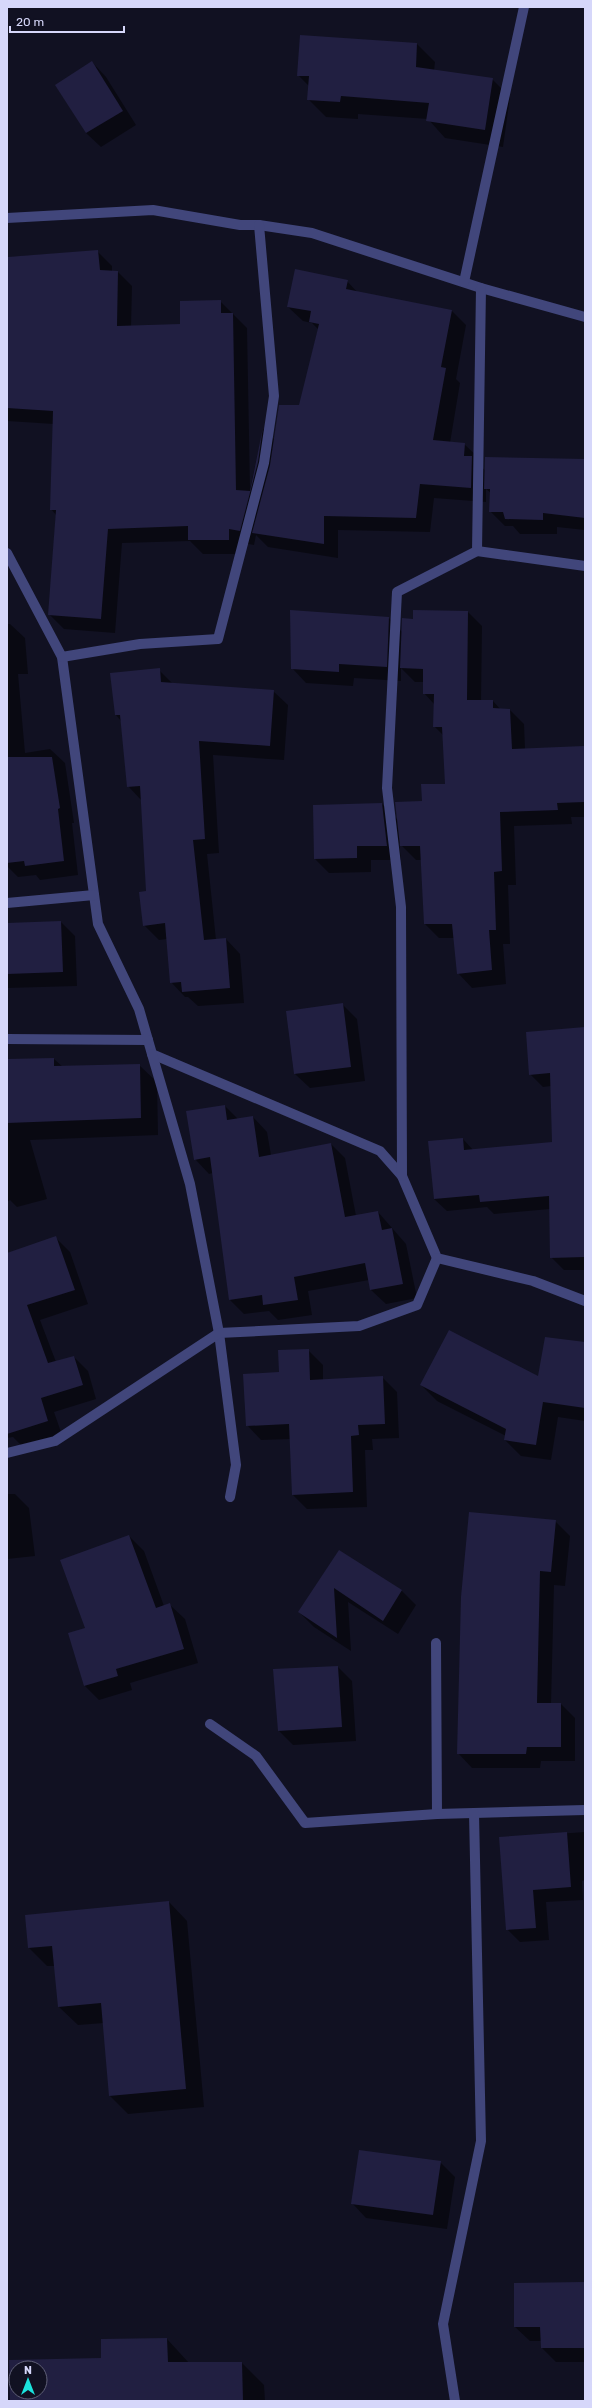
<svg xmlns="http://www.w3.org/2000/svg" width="592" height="2408" viewBox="0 0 592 2408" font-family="Rubik,sans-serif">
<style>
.shadow{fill:#0007;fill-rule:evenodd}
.building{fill:#211f41;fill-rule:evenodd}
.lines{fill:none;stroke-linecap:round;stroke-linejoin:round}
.minor{stroke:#41467b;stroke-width:10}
</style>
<rect width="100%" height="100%" fill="#112"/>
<g class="shadow">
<polygon points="301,36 417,44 435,62 434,71 492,79 510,97 503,147 445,138 428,119 358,114 358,119 326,117 308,99 309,86 298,75"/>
<polygon points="92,62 106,77 136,125 101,147 86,133"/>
<polygon points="97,251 112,266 112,272 118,272 132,286 131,327 181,325 220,301 247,328 250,489 263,429 275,440 300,406 318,329 312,323 303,321 288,307 347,281 358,293 451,310 466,325 456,379 460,383 450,443 464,444 479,458 478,464 486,471 585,465 585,530 557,527 557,534 520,534 513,526 505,526 490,511 491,493 486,489 486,502 434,498 430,532 338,530 338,558 268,547 256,535 254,545 243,543 244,554 203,554 190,541 122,543 115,633 64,629 49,614 56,515 51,509 54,424 7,421 7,257"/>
<polygon points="468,612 482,626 481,701 493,701 501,710 510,710 524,724 525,749 585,748 585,817 571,817 572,824 514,826 516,885 508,885 510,944 503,944 506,984 472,988 458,973 454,938 439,938 425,924 422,860 416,860 399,843 401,860 371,860 371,872 329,873 315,859 382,804 398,820 446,785 444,736 434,726 434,704 424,693 424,682 415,682 401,668 401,681 354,678 353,686 306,683 292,668 389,618 402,632 414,620"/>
<polygon points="7,624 10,624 25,638 28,674 18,674 25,753 50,749 65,763 74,823 72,823 78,875 40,880 36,875 18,877 7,866"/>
<polygon points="160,671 173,684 273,691 288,705 284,760 213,755 219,853 207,854 216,940 226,939 240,954 244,1003 198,1006 188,997 185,997 171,982 167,939 159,940 144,925 147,892 142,801 128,786 121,721 116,715"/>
<polygon points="61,922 75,936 77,986 7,988 7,924"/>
<polygon points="342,1004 357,1019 365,1081 310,1088 295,1074"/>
<polygon points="585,1028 585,1270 564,1270 551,1257 550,1209 494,1214 487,1207 447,1211 434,1199 463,1139 473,1150 553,1143 551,1086 543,1087 530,1074"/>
<polygon points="54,1059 63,1067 139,1065 157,1082 158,1135 30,1140 47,1199 17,1207 10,1200 7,1202 7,1060"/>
<polygon points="225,1106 238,1119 253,1117 267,1132 271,1155 331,1144 345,1158 356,1216 378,1212 406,1244 417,1298 386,1304 371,1290 369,1280 308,1291 312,1315 278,1320 269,1311 244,1314 230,1300 213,1173 209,1174 195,1159"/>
<polygon points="56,1238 70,1252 88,1304 40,1320 56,1362 74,1357 88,1371 96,1399 54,1412 62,1435 23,1447 13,1437 7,1438 7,1254"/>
<polygon points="308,1350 323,1365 323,1380 382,1377 397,1392 399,1438 372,1439 373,1450 365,1450 367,1507 307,1509 293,1495 291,1439 261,1440 247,1425 280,1373"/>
<polygon points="585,1352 585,1421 558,1417 551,1460 521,1456 505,1440 506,1436 437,1401 421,1385 539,1377"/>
<polygon points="7,1494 15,1494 29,1508 35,1556 7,1559"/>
<polygon points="555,1521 570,1536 565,1586 554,1585 551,1704 561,1704 575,1718 575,1761 541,1761 540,1768 472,1768 458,1753"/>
<polygon points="129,1536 144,1551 164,1606 170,1605 185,1619 198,1663 130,1683 132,1690 99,1700 84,1685 87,1629"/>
<polygon points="339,1551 402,1591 416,1605 398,1634 348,1602 351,1651 314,1627 299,1612"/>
<polygon points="338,1667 352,1681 356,1741 293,1745 278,1730"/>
<polygon points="585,1832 585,1880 582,1881 583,1900 546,1902 549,1940 520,1942 507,1929 500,1838"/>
<polygon points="169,1902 187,1921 204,2107 128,2114 110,2096 104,2023 78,2025 59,2007 55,1966 47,1966 29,1948"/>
<polygon points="440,2162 455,2177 447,2229 366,2218 352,2203"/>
<polygon points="585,2283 585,2362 556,2362 542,2348 541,2341 530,2341 515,2327"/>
<path d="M167,2339L189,2363H242L264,2385L265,2401H11L10,2361L102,2359ZM16,2368H40V2392H16Z"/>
</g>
<g class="building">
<polygon points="300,35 417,43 416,67 493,78 485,130 426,121 429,103 341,96 340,102 307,100 309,76 297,76"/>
<polygon points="92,61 123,111 86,133 55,85"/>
<polygon points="98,250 100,270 118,271 117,326 180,324 180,301 221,300 221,313 233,313 236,490 250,491 263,427 258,462 240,531 229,529 229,540 188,540 188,526 108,529 101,619 48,615 56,510 50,510 53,411 7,408 7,257"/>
<polygon points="295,269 348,280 346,289 452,310 441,367 446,368 433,440 465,443 464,456 472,456 471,488 420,484 416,518 324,516 324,544 252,533 270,465 279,405 299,405 319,324 309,322 311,311 287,307"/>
<polygon points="485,457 585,459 585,518 543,513 543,520 505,519 503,512 489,512 490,489 484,489"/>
<polygon points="290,610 389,617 387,667 339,664 339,672 291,669"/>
<polygon points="413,610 468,611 467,700 493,700 493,708 510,709 512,749 584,746 585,802 557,803 558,810 500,812 502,871 494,872 496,930 489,930 492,970 457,974 452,924 424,924 420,846 400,846 395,802 422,801 421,784 445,784 442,727 433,727 434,694 423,694 423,669 400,668 402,618 413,619"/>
<polygon points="160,668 161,682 274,690 270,746 199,741 205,839 193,840 204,940 226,938 230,988 182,992 181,982 170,983 165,923 143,926 139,892 146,891 140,786 127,787 120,715 115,715 110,673"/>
<polygon points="7,757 52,757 60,808 58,809 64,861 25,866 24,861 7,863"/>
<polygon points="382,803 387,846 357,846 357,858 314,859 313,805"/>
<polygon points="61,921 63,972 7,974 7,923"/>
<polygon points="343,1003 351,1067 294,1074 286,1011"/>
<polygon points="585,1027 585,1257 550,1258 549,1196 480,1202 479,1195 434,1199 428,1141 463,1138 464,1150 552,1142 550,1073 529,1075 526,1032"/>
<polygon points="54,1058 54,1066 140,1064 141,1118 7,1123 7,1059"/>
<polygon points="225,1105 227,1120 253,1116 259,1157 331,1143 345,1217 378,1211 382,1230 392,1228 403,1284 370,1290 365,1263 294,1277 298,1300 263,1305 262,1295 229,1300 210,1157 194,1160 186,1111"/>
<polygon points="56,1236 75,1290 27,1305 48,1363 74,1356 83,1385 41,1398 48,1421 7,1434 7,1253"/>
<polygon points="449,1330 538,1376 545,1337 585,1342 585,1408 543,1402 536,1445 504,1440 506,1429 420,1385"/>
<polygon points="309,1349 310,1380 383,1376 385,1424 358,1425 359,1435 351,1436 353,1492 292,1495 289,1424 246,1426 243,1374 279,1372 278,1350"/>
<polygon points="469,1512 556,1520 551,1572 540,1571 537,1703 561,1703 561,1747 527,1747 526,1754 457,1754 461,1597"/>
<polygon points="129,1535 156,1608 170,1603 184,1649 116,1669 118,1676 84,1686 68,1633 85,1628 60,1560"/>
<polygon points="339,1550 402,1590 383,1621 334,1588 337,1638 298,1612"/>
<polygon points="338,1666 342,1727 278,1731 273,1669"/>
<polygon points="567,1832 571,1887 533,1890 536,1928 506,1930 499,1837"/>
<polygon points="169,1901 186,2089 109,2096 101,2003 58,2007 52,1946 28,1948 25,1915"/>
<polygon points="359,2150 441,2161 433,2215 351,2204"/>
<polygon points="585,2282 585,2348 541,2348 540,2327 514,2327 514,2283"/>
<path d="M167,2338L168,2362H242L243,2401H10L9,2360L101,2358V2339ZM16,2368H40V2392H16Z"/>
</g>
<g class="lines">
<g class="minor">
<polyline points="7,218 153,210 240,225 259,225 312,233 481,288 585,317"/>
<polyline points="464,282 524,7"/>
<polyline points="477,551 585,566"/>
<polyline points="7,553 62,657 98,924 139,1009 152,1054 380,1151 402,1176 437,1258 533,1281 585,1301"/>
<polyline points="62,657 140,644 218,639 264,463 274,396 259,225"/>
<polyline points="7,903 94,895"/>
<polyline points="7,1039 148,1040"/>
<polyline points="152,1054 190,1184 219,1333 236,1465 230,1497"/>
<polyline points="402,1176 401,907 387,788 397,592 477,551 481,288"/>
<polyline points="7,1453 55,1441 219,1333 359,1326 417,1305 437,1258"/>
<polyline points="436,1643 437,1814"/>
<polyline points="210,1724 256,1756 305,1823 437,1814 585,1810"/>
<polyline points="455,2401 443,2324 481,2141 474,1813"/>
</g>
</g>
<rect width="592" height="2408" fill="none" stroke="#d6d7fa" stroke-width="16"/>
<g transform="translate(28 2380)"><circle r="19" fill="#111122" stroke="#606078"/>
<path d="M0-3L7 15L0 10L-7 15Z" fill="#1be2dc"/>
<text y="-6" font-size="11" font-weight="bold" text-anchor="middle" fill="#d6d7fa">N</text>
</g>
<path d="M10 26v6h114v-6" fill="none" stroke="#d6d7fa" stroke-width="2"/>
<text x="16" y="26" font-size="12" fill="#d6d7fa" stroke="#111122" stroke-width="3" paint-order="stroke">20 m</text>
</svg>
